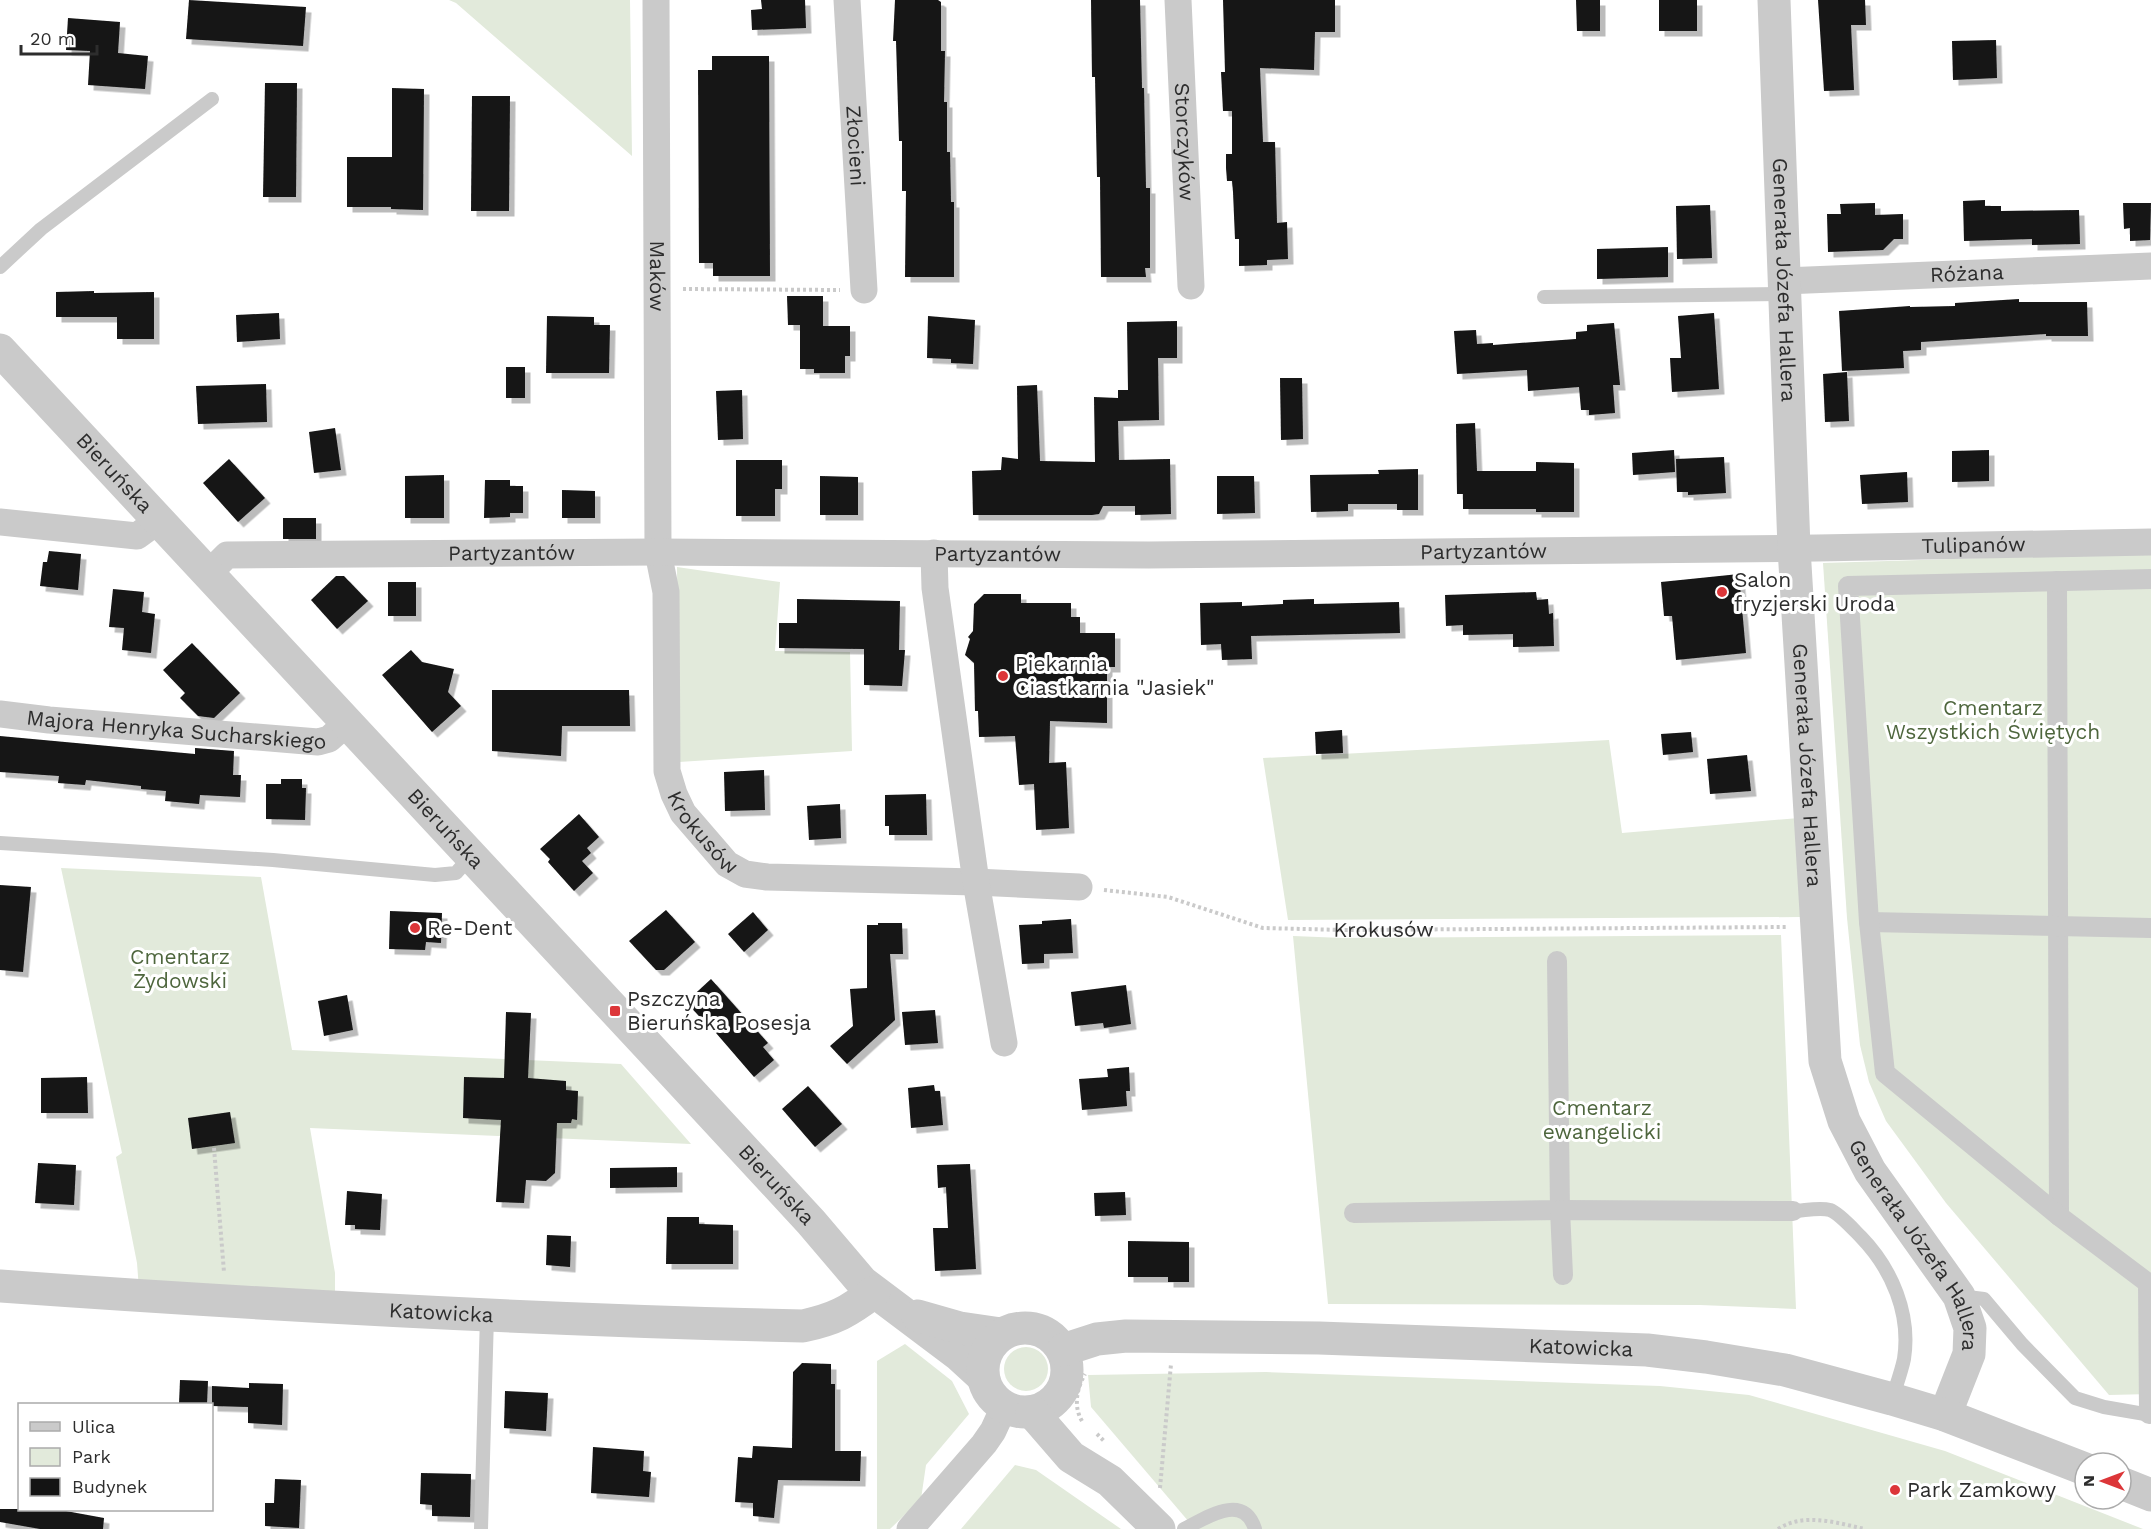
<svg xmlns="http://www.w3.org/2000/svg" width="2151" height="1529" viewBox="0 0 2151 1529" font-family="'Work Sans',sans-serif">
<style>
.green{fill:#e2eadb}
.building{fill:#141414;filter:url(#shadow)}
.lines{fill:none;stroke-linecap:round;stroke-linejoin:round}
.path{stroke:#cacaca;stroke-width:4;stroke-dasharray:3 3;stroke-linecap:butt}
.service{stroke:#cacaca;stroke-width:14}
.pedestrian{stroke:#cacaca;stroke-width:20}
.minor{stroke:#cacaca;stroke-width:27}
.tertiary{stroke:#cacaca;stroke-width:33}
.poi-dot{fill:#dc3639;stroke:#fff;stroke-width:2}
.labels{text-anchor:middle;stroke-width:6;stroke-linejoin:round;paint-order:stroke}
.street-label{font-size:21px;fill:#2d2d2d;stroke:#fff}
.poi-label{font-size:21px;fill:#2d2d2d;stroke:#fff;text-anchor:start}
.park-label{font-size:21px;fill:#4e663d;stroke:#fff}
</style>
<defs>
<filter id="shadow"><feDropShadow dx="5.5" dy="5.5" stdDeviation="0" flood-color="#0004"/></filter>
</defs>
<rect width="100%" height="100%" fill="#fff"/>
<g class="green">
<polygon points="449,0 630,0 632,156 456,3"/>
<polygon points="2151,553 2151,1394 2109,1395 1946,1203 1886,1121 1869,1082 1860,1045 1847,918 1823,563"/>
<polygon points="677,567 780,582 775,651 850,652 852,751 679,762"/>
<polygon points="1609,740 1622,833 1799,818 1800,917 1288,920 1263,758"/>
<polygon points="61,868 261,877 292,1050 621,1064 691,1144 310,1128 335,1273 335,1299 139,1289 137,1263 116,1157 122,1153"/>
<polygon points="1781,935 1796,1309 1700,1305 1328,1304 1293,936 1343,938"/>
<polygon points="905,1344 952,1381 969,1414 926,1465 921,1499 890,1529 877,1529 877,1361"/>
<circle cx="1026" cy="1369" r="22"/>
<polygon points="1266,1372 1660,1386 1749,1395 1945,1451 2143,1529 1195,1529 1091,1407 1088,1375"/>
<polygon points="1015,1465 1036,1470 1121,1529 961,1529"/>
</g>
<g class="building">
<polygon points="189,0 306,7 303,46 186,39"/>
<polygon points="761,0 805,0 806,28 752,30 751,10 762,9"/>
<polygon points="895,0 938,0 941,2 941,51 945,51 944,102 947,102 947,152 950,152 951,202 954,202 954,277 905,277 906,191 902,191 902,141 899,141 896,41 893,41"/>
<polygon points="1091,0 1140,0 1142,88 1144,88 1146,188 1150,188 1150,268 1145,268 1146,277 1101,277 1100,177 1097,177 1095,77 1092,77"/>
<polygon points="1223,0 1335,0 1335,32 1315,32 1314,70 1260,68 1263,142 1275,142 1277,223 1287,222 1288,259 1267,260 1267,265 1239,266 1239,239 1235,239 1233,192 1232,181 1227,181 1226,168 1226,154 1232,154 1232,111 1223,111 1221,72 1225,72"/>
<polygon points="1576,0 1600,0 1600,31 1577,31"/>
<rect x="1659" y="0" width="38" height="31"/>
<polygon points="1818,0 1865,0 1866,25 1851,25 1854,90 1824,91"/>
<polygon points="68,18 120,22 118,53 148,56 145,89 88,85 90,51 66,50"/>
<polygon points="1996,40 1997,78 1953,80 1952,41"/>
<polygon points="712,56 769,56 770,276 713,276 713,263 699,263 698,70 712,70"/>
<polygon points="265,83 297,83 296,197 263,197"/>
<polygon points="392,88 424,89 423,210 391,209 391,207 347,207 347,157 392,157"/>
<polygon points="472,96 510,96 509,211 471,211"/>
<polygon points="1985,200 1985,206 2001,206 2001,211 2079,210 2080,244 2032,245 2032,239 1964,241 1963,201"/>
<polygon points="1875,203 1875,215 1903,214 1903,239 1894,239 1883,250 1828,252 1827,214 1841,214 1840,204"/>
<polygon points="2123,203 2151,203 2150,240 2130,241 2130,228 2124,229"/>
<polygon points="1710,205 1712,258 1677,259 1676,206"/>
<polygon points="1668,247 1668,277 1597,279 1597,249"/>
<polygon points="94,291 94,293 154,292 154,339 117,339 117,317 56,317 56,292"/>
<polygon points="787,296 823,296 823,326 850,326 850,356 845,356 845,373 814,373 814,369 800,369 800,325 788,325"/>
<polygon points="2019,299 2019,302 2087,302 2088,336 2046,336 2046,334 1921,342 1921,350 1903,351 1904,368 1842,371 1839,311 1910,306 1910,307 1955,306 1955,303"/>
<polygon points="279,313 280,339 237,342 236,315"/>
<polygon points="1714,313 1719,389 1672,392 1670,358 1681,358 1678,316"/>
<polygon points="547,316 594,317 594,325 610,325 609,373 546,373"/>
<polygon points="928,316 975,320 973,364 951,363 951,359 927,358"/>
<polygon points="1177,321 1177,358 1158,358 1159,420 1118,421 1119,460 1170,459 1171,514 1135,515 1135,506 1103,506 1099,514 1092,515 973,515 972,471 1001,470 1002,457 1018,459 1017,386 1037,385 1040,461 1095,462 1094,397 1118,398 1118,390 1128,390 1127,322"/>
<polygon points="1614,323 1620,385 1613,385 1615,413 1589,415 1589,410 1581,410 1579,387 1528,391 1527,370 1457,374 1454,331 1476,330 1477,344 1493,343 1493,345 1576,339 1576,332 1587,331 1587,325"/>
<rect x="506" y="367" width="19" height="31"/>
<polygon points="1847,372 1849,421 1825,422 1823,374"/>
<polygon points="1280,378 1302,378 1303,439 1281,440"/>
<polygon points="266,384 267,422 198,424 196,386"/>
<polygon points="742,390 743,439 718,440 716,391"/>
<polygon points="1475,423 1477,471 1536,471 1536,462 1574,463 1574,512 1536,512 1536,509 1463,509 1463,494 1457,494 1456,424"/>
<polygon points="335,428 341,470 314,473 309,432"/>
<polygon points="1674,450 1675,472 1633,475 1632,453"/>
<polygon points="1989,450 1989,481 1952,482 1952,451"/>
<polygon points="1724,457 1726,493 1688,495 1688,492 1677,492 1676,459"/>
<polygon points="229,459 265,498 238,522 203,483"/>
<polygon points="736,460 782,460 782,489 775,489 775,516 736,516"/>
<polygon points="1418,469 1418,510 1397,510 1397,504 1348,504 1348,511 1311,512 1310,475 1379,474 1378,470"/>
<polygon points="1907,472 1908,502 1862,504 1860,475"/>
<polygon points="444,475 444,518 405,518 405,476"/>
<polygon points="820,476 858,477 858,515 820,515"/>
<polygon points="1217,476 1254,476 1255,513 1217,514"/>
<polygon points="485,480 510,480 510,486 523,486 523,513 510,513 510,517 484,518"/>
<polygon points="562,490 595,491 595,518 562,518"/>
<rect x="283" y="518" width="33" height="21"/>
<polygon points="49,551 81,554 78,590 40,586 43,562 47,562"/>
<polygon points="1739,574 1746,653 1676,660 1672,616 1664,616 1661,582"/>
<polygon points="336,576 344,576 368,601 337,629 311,600"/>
<rect x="388" y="582" width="28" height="34"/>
<polygon points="113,589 144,592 142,612 155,614 151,653 122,650 124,628 109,627"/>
<polygon points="1536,592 1537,600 1548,599 1549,614 1553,613 1554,646 1513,647 1513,634 1463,635 1463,625 1446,626 1445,595"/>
<polygon points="984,594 1021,594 1021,603 1071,603 1071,617 1080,617 1080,633 1115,633 1115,667 1107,667 1107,723 1050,721 1049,763 1066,762 1069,828 1036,830 1034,784 1019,785 1015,736 979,737 978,711 975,711 974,663 965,655 970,639 968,637 973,631 974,604"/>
<polygon points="797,599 900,601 899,650 905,650 902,686 864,685 864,649 779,648 779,623 797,623"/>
<polygon points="1314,599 1314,604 1399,602 1400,633 1251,636 1252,659 1222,660 1221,644 1201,645 1200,603 1242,602 1242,606 1283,604 1283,600"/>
<polygon points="192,643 240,693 214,718 198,716 180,698 185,693 163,670"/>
<polygon points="411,650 422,662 454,669 448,692 461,706 432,732 382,675"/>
<polygon points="492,690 629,690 630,726 562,726 561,756 492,751"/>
<polygon points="1342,730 1343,753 1316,754 1315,732"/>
<polygon points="1691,732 1693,752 1663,755 1661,734"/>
<polygon points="0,736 195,754 195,748 234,751 233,775 241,775 240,797 200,795 199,804 165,801 166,791 141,789 141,786 86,780 85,785 58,783 59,776 0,772"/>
<polygon points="1747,755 1751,791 1710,794 1707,759"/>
<polygon points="764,770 765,810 725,811 724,772"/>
<polygon points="281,779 302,779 302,788 306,788 305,820 266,819 266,784 281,784"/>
<polygon points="926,794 927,835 889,835 889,826 885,826 885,795"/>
<polygon points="840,804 841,838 809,840 807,806"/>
<polygon points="579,814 599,837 587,848 591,853 582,861 593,873 574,891 548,862 550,859 540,849"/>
<polygon points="0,885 31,887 23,972 0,970"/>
<polygon points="666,910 695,942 664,970 656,970 629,941"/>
<polygon points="390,911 442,913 441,943 426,942 425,950 389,949"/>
<polygon points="753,912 768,930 744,952 728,934"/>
<polygon points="1071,919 1073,953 1044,954 1044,963 1022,964 1019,925 1042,924 1042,921"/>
<polygon points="878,923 902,923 903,954 890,954 895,1020 847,1064 830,1046 853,1026 850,989 867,988 867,925 878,925"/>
<polygon points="711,979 768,1043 763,1047 774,1060 754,1077 710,1026 709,1027 686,1002"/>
<polygon points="1126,985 1131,1024 1104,1028 1103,1023 1075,1026 1071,992"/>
<polygon points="347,995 353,1030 324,1036 318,1001"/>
<polygon points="935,1010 938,1043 905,1045 902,1012"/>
<polygon points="506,1012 531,1013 528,1078 566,1081 566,1090 578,1091 577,1120 572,1119 571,1123 557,1123 555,1173 546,1181 526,1180 524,1203 496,1202 501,1120 463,1118 464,1077 504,1078"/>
<polygon points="1129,1067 1130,1091 1126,1091 1127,1106 1082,1110 1079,1079 1108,1077 1107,1069"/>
<polygon points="87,1077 88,1113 41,1113 41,1078"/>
<polygon points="934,1085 935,1091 940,1091 943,1125 911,1128 908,1088"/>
<polygon points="808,1086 842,1124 815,1147 782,1109"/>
<polygon points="230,1112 235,1143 192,1149 188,1118"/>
<polygon points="38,1163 76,1165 74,1205 35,1203"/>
<polygon points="970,1164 976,1269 935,1271 933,1228 948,1228 946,1187 938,1188 937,1165"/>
<polygon points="677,1167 677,1187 610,1188 610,1168"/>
<polygon points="347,1191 382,1194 380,1230 355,1229 355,1225 345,1225"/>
<polygon points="1125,1192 1126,1215 1095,1216 1094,1193"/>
<polygon points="667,1217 699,1217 699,1224 733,1225 733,1264 666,1264"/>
<polygon points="547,1235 571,1236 570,1267 546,1265"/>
<polygon points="1128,1241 1189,1242 1189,1282 1168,1282 1168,1277 1128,1277"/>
<polygon points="802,1363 831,1364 831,1384 835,1384 835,1451 861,1451 860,1481 778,1480 774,1518 753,1516 753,1503 735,1502 738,1457 752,1458 753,1446 792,1448 793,1372"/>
<polygon points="180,1380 208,1381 207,1404 179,1404"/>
<polygon points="249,1383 283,1384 282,1425 248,1423 248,1407 212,1406 212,1386 249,1388"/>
<polygon points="505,1391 548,1393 546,1431 504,1428"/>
<polygon points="593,1447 644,1451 643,1471 651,1472 649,1497 591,1493"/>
<polygon points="421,1473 471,1474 470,1517 432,1516 432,1505 420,1504"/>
<polygon points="275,1479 301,1480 299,1528 265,1526 265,1503 274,1503"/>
<polygon points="0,1509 55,1509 104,1518 103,1529 40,1529 0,1522"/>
</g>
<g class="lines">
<g class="path">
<polyline points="683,289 840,290"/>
<path id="s1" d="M1104,890L1168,897L1263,928L1345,930L1787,927"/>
<polyline points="214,1148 224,1272"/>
<path d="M1082,1421C1073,1406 1077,1388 1085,1374"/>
<polyline points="1097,1434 1105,1442"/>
<polyline points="1160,1488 1171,1364"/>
<path d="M1778,1529C1804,1512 1837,1523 1865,1529"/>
</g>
<g class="service">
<polyline points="0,267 41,229 212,99"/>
<polyline points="1544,297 1784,294"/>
<polyline points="0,843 273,860 435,875 456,873 471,856"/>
<path d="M1793,1211C1803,1211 1819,1207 1830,1210C1839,1213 1854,1230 1861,1237C1892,1269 1911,1314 1904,1359C1901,1373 1896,1386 1892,1399"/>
<polyline points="1959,1296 1984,1299 2022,1344 2075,1398 2104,1407 2151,1415"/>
<polyline points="481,1529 487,1316"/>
<path d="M1184,1529C1206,1518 1243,1492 1255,1529"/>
</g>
<g class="pedestrian">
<polyline points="2057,581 2059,1216 2148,1283 2149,1414"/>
<polyline points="1869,922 2151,928"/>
<polyline points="1354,1213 1560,1210 1557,961"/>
<polyline points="2059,1216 1885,1073 1869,922 1848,586 2151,579"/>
<polyline points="1563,1275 1560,1210 1793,1211"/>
</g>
<g class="minor">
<path id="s2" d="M656,0L658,552L666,592L667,771L674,794L683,813L727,864L745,874L767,877L976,882L1079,887"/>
<path id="s3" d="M847,0L864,290"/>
<path id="s4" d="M1178,0L1191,286"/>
<path id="s5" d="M1784,281L2151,266"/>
<polyline points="0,522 137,536 159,520"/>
<polyline points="934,553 935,588 976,882 1004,1043"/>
<path id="s6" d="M209,573L227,555L658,552L1149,555L1817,548L2151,542"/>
<path id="s7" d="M0,714L49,720L318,742L329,739L347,723"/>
<polyline points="910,1529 984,1444 993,1431 1004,1407"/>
</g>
<g class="tertiary">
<path id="s8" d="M1774,0L1794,548L1825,1061L1844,1121L1870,1171L1959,1296L1970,1328L1969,1354L1945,1415"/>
<path id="s9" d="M0,350L649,1047L811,1222L862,1282L959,1355L983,1377"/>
<path id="s10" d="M0,1286C267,1305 535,1320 803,1326C835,1319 848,1312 874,1292"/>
<polyline points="918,1316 960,1328 1001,1334"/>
<circle cx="1025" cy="1370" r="42"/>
<path id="s11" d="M1063,1350L1097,1339L1126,1336L1319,1338L1647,1350L1706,1357L1785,1370L1892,1399L1945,1415L2085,1469"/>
<polyline points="1032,1412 1071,1457 1110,1481 1159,1529"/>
<polyline points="2121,1483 2151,1495"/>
</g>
</g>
<g class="poi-dot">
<circle cx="1722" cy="592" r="6"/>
<circle cx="1003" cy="676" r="6"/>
<circle cx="415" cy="928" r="6"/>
<rect x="609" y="1005" width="12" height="12" rx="3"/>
<circle cx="1895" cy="1490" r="6"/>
</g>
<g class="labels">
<g class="street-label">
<text dy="7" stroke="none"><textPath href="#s4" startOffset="142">Storczyków</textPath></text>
<text dy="7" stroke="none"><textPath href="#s3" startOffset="146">Złocieni</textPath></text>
<text dy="7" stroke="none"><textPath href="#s5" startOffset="183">Różana</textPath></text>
<text dy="7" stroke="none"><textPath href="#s2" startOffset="276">Maków</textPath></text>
<text dy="7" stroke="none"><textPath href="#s8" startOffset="280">Generała Józefa Hallera</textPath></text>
<text dy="7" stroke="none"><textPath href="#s9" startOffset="168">Bieruńska</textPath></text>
<text dy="7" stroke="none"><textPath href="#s6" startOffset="1772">Tulipanów</textPath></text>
<text dy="7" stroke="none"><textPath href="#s6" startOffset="1282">Partyzantów</textPath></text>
<text dy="7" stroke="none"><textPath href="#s6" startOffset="310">Partyzantów</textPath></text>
<text dy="7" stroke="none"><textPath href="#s6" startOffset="796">Partyzantów</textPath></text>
<text dy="7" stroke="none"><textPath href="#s7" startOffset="177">Majora Henryka Sucharskiego</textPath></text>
<text dy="7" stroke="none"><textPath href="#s8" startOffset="766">Generała Józefa Hallera</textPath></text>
<text dy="7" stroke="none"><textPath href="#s2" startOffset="844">Krokusów</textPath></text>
<text dy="7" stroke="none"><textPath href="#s9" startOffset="654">Bieruńska</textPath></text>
<text dy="7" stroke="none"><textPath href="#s1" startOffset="285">Krokusów</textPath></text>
<text dy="7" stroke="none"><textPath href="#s9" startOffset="1140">Bieruńska</textPath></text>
<text dy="7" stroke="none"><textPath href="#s8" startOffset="1270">Generała Józefa Hallera</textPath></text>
<text dy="7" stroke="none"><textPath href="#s10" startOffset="442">Katowicka</textPath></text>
<text dy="7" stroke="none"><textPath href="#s11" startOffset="520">Katowicka</textPath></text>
</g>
<g class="poi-label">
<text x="1734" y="587">Salon<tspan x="1734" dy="24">fryzjerski Uroda</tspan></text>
<text x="1015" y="671">Piekarnia<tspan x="1015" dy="24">Ciastkarnia "Jasiek"</tspan></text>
<text x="427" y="935">Re-Dent</text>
<text x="627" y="1006">Pszczyna<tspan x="627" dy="24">Bieruńska Posesja</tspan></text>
<text x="1907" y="1497">Park Zamkowy</text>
</g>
<g class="park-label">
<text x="1993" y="715">Cmentarz<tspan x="1993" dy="24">Wszystkich Świętych</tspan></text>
<text x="180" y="964">Cmentarz<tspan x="180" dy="24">Żydowski</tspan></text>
<text x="1602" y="1115">Cmentarz<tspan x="1602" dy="24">ewangelicki</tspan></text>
</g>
</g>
<rect x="18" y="1403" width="195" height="108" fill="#ffffff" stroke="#ababab" stroke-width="1.5"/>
<rect x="30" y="1422" width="30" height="9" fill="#cacaca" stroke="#ababab" stroke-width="1.5"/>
<text x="72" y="1433" font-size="18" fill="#2d2d2d">Ulica</text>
<rect x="30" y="1448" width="30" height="18" fill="#e2eadb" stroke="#ababab" stroke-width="1.5"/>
<text x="72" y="1463" font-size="18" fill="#2d2d2d">Park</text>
<rect x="30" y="1478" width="30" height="18" fill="#141414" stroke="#ababab" stroke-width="1.5"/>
<text x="72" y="1493" font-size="18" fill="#2d2d2d">Budynek</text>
<g transform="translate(2103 1481) rotate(270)"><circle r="28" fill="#ffffff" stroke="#ababab" stroke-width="1.5"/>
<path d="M0-4.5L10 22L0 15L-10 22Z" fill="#dc3639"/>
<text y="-9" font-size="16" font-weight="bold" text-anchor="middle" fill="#2d2d2d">N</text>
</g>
<path d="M21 45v9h76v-9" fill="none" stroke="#2d2d2d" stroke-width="3"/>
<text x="30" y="45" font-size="18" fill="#2d2d2d" stroke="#ffffff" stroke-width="4.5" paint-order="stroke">20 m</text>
</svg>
